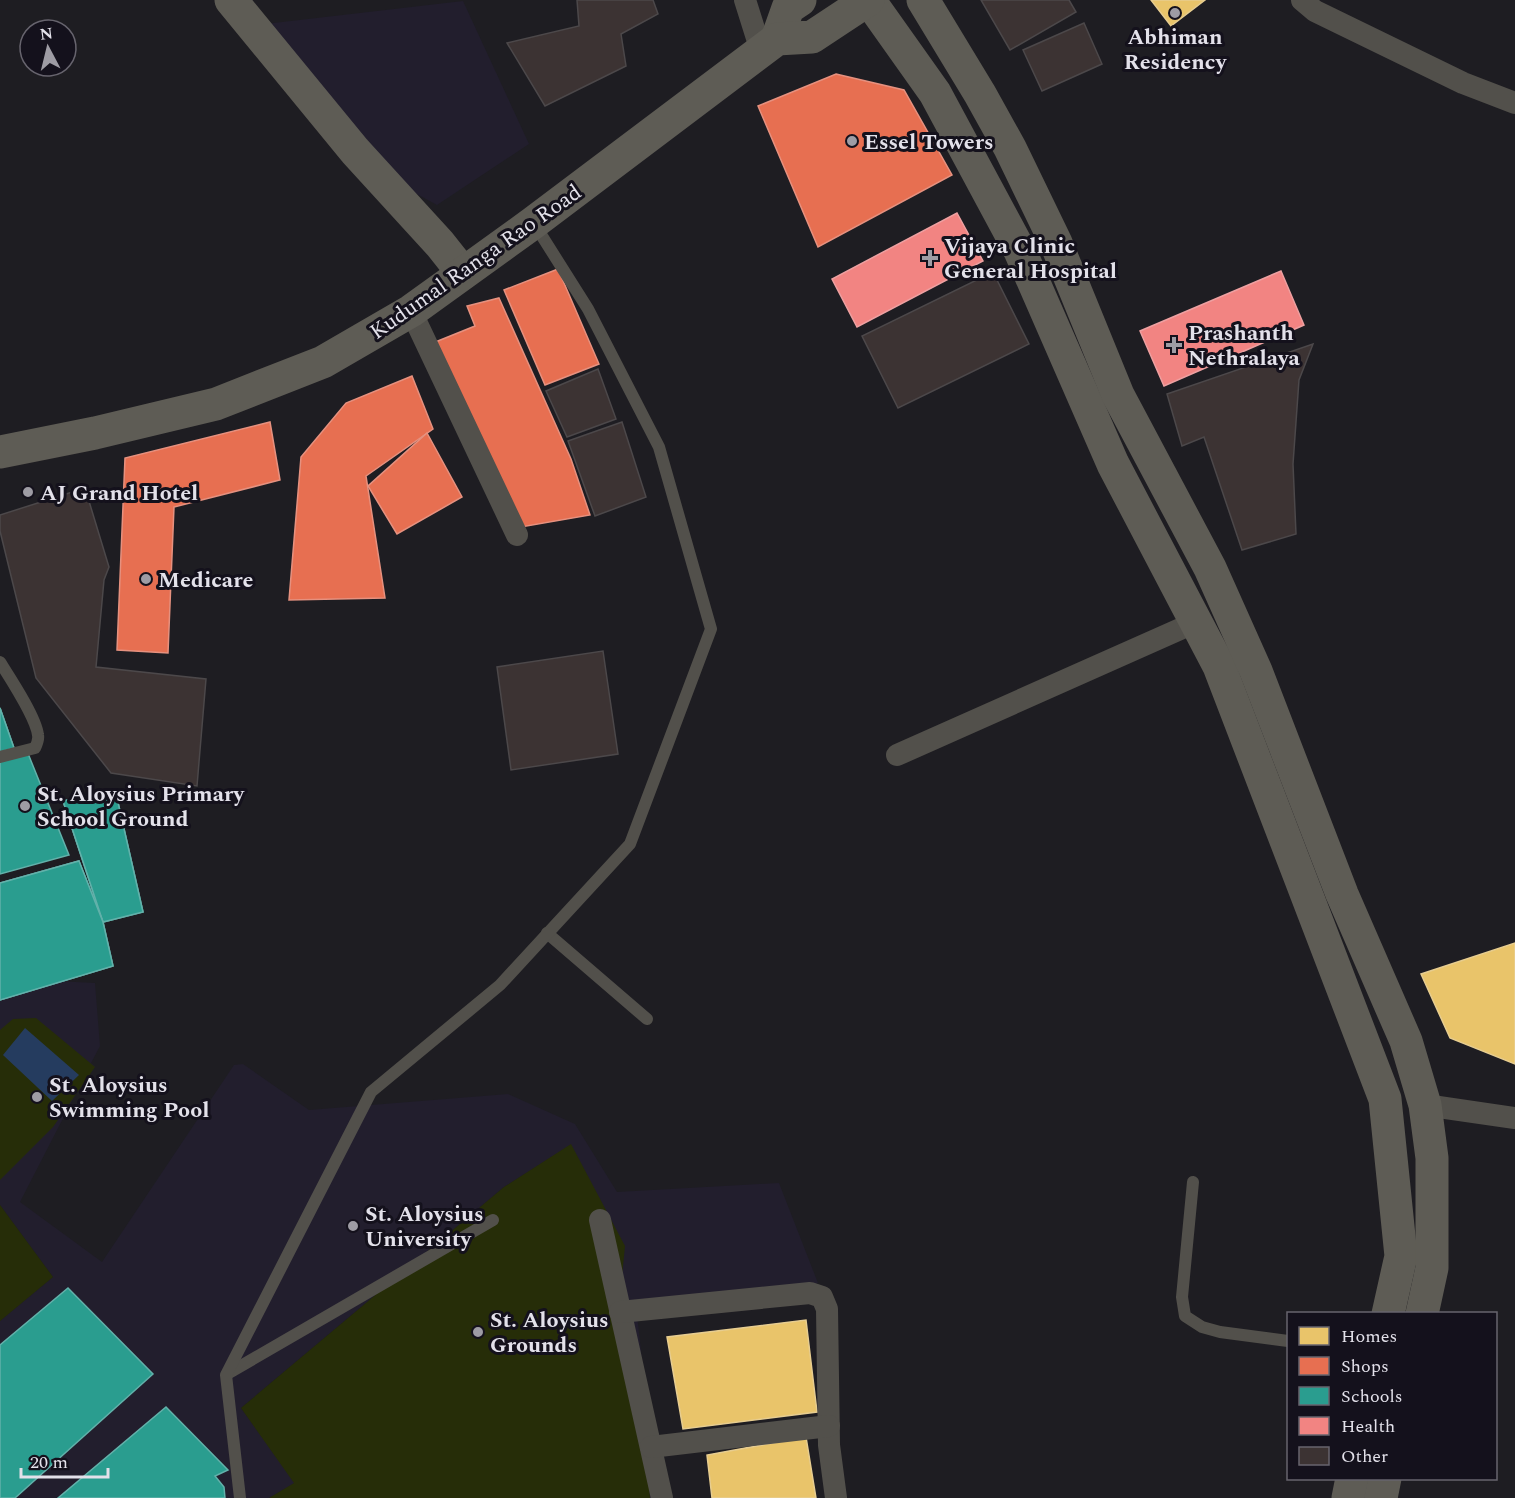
<svg xmlns="http://www.w3.org/2000/svg" width="1515" height="1498" viewBox="0 0 1515 1498" font-family="Spectral,serif">
<style>
.built{fill:#221e2d}
.green{fill:#262d08}
.water{fill:#253c5f}
.homes{fill:#e9c46a;stroke:#e7cd90;stroke-width:1.5}
.shops{fill:#e76f51;stroke:#e6917f;stroke-width:1.5}
.schools{fill:#2a9d8f;stroke:#62b1aa;stroke-width:1.5}
.health{fill:#f28482;stroke:#eea0a1;stroke-width:1.5}
.building{fill:#3c3333;stroke:#4c484a;stroke-width:1.5}
.lines{fill:none;stroke-linecap:round;stroke-linejoin:round}
.lane{stroke:#52504b;stroke-width:12}
.street{stroke:#52504b;stroke-width:22}
.secondary{stroke:#5e5c55;stroke-width:33}
.poi-dot{fill:#9e9ca4;stroke:#14111c;stroke-width:2}
.labels{text-anchor:middle;stroke-width:6;stroke-linejoin:round;paint-order:stroke}
.poi-label{font-size:22px;font-weight:bold;fill:#e3e1ea;stroke:#14111c;text-anchor:start}
.street-label{font-size:22px;fill:#e3e1ea;stroke:#14111c}
</style>
<rect width="100%" height="100%" fill="#1e1d22"/>
<g class="built">
<polygon points="463,1 529,144 437,205 404,187 265,24"/>
<polygon points="0,978 95,983 100,1046 91,1063 95,1067 74,1097 20,1202 102,1262 234,1065 243,1064 309,1110 508,1094 575,1124 617,1192 779,1183 818,1283 636,1305 657,1498 650,1498 646,1449 571,1145 504,1187 241,1408 295,1483 269,1498 225,1498 224,1487 215,1476 228,1469 166,1407 58,1498 15,1498 153,1374 68,1288 0,1345 0,1321 53,1277 0,1205"/>
</g>
<g class="green">
<polygon points="36,1018 95,1067 53,1127 0,1180 0,1030 13,1019"/>
<polygon points="571,1144 625,1246 620,1297 646,1449 650,1498 269,1498 294,1483 241,1408 504,1187"/>
<polygon points="0,1205 53,1277 0,1321"/>
</g>
<polygon class="water" points="25,1028 79,1075 52,1101 3,1055"/>
<g class="homes">
<polygon points="1151,0 1205,0 1171,26"/>
<polygon points="1515,943 1515,1064 1450,1038 1421,974"/>
<polygon points="806,1320 817,1412 683,1429 667,1337"/>
<polygon points="806,1437 816,1498 712,1498 707,1455"/>
</g>
<g class="shops">
<polygon points="836,74 904,90 952,175 818,247 758,106"/>
<polygon points="558,269 599,364 545,385 504,290"/>
<polygon points="499,298 571,459 590,515 521,527 433,343 475,326 467,306"/>
<polygon points="412,376 433,429 366,476 385,598 289,600 301,457 346,403"/>
<polygon points="270,422 280,480 174,507 168,653 117,650 125,458"/>
<polygon points="427,433 462,497 397,534 368,486"/>
</g>
<g class="schools">
<polygon points="0,708 14,748 0,752"/>
<polygon points="0,708 14,748 0,752"/>
<polygon points="27,751 69,855 0,874 0,757"/>
<polygon points="106,791 117,798 143,912 103,922 63,801"/>
<polygon points="106,791 117,798 143,912 103,922 63,801"/>
<polygon points="79,861 103,922 113,966 0,1000 0,883"/>
<polygon points="79,861 103,922 113,966 0,1000 0,883"/>
<polygon points="68,1288 153,1374 15,1498 0,1498 0,1345"/>
<polygon points="166,1407 228,1470 215,1476 224,1487 225,1498 58,1498"/>
</g>
<g class="health">
<polygon points="957,213 983,261 857,327 832,279"/>
<polygon points="1281,271 1304,325 1164,386 1140,331"/>
</g>
<g class="building">
<polygon points="577,0 653,0 658,14 621,34 626,66 545,106 507,43 579,26"/>
<polygon points="981,0 1069,0 1076,12 1010,50"/>
<polygon points="1084,23 1102,64 1042,91 1023,50"/>
<polygon points="993,272 1029,344 898,408 862,336"/>
<polygon points="1313,344 1299,380 1293,464 1296,534 1242,550 1204,437 1182,446 1167,394"/>
<polygon points="598,369 616,419 567,437 546,391"/>
<polygon points="622,422 646,497 595,516 568,441"/>
<polygon points="85,488 109,567 104,580 96,667 206,679 197,786 111,773 36,678 0,531 0,515"/>
<polygon points="603,651 618,754 511,770 497,667"/>
</g>
<g class="lines">
<g class="lane">
<path d="M0,662C10,678 36,717 38,735C39,740 37,744 35,748L0,757"/>
<polyline points="547,933 647,1019"/>
<polyline points="1193,1182 1182,1297 1185,1316 1202,1327 1220,1332 1288,1341"/>
<polyline points="227,1374 493,1220"/>
<polyline points="240,1498 226,1375 371,1092 500,985 630,844 711,629 659,447 588,309 535,225"/>
</g>
<g class="street">
<polyline points="745,0 761,51"/>
<polyline points="1302,0 1315,11 1463,83 1515,103"/>
<polyline points="411,311 517,535"/>
<polyline points="897,755 1196,622"/>
<polyline points="1425,1105 1515,1118"/>
<polyline points="600,1220 662,1498"/>
<polyline points="620,1312 810,1293 822,1297 827,1309 829,1445 836,1498"/>
<polyline points="651,1447 829,1426"/>
</g>
<g class="secondary">
<polyline points="231,0 355,151 440,244 463,273"/>
<polyline points="869,0 935,93 1020,251 1113,464 1219,666 1385,1099 1401,1256 1388,1314"/>
<polyline points="923,0 980,94 1010,148 1056,243 1118,395 1210,568 1256,671 1342,894 1406,1041 1425,1105 1432,1158 1432,1268 1422,1314"/>
<polyline points="777,39 788,8 800,0"/>
<polyline points="0,452 95,433 216,404 323,362 411,311 533,223 777,39 812,37 868,0"/>
<polyline points="1348,1498 1352,1478"/>
<polyline points="1381,1498 1385,1478"/>
</g>
</g>
<g class="poi-dot">
<circle cx="1175" cy="13" r="6"/>
<circle cx="852" cy="141" r="6"/>
<path d="M927 249h6v6h6v6h-6v6h-6v-6h-6v-6h6z"/>
<path d="M1171 336h6v6h6v6h-6v6h-6v-6h-6v-6h6z"/>
<circle cx="28" cy="492" r="6"/>
<circle cx="146" cy="579" r="6"/>
<circle cx="25" cy="806" r="6"/>
<circle cx="37" cy="1097" r="6"/>
<circle cx="353" cy="1226" r="6"/>
<circle cx="478" cy="1332" r="6"/>
</g>
<g class="labels">
<g class="poi-label">
<text x="1175" y="44" text-anchor="middle">Abhiman<tspan x="1175" dy="25">Residency</tspan></text>
<text x="864" y="149">Essel Towers</text>
<text x="944" y="253">Vijaya Clinic<tspan x="944" dy="25">General Hospital</tspan></text>
<text x="1188" y="340">Prashanth<tspan x="1188" dy="25">Nethralaya</tspan></text>
<text x="40" y="500">AJ Grand Hotel</text>
<text x="158" y="587">Medicare</text>
<text x="37" y="801">St. Aloysius Primary<tspan x="37" dy="25">School Ground</tspan></text>
<text x="49" y="1092">St. Aloysius<tspan x="49" dy="25">Swimming Pool</tspan></text>
<text x="365" y="1221">St. Aloysius<tspan x="365" dy="25">University</tspan></text>
<text x="490" y="1327">St. Aloysius<tspan x="490" dy="25">Grounds</tspan></text>
</g>
<g class="street-label">
<text transform="translate(475 261) rotate(-35)" y="8">Kudumal Ranga Rao Road</text>
</g>
</g>
<rect x="1287" y="1312" width="210" height="168" fill="#14111c" stroke="#67646e" stroke-width="1.5"/>
<rect x="1299" y="1327" width="30" height="18" fill="#e9c46a" stroke="#67646e" stroke-width="1.5"/>
<text x="1341" y="1342" font-size="18" fill="#e3e1ea">Homes</text>
<rect x="1299" y="1357" width="30" height="18" fill="#e76f51" stroke="#67646e" stroke-width="1.5"/>
<text x="1341" y="1372" font-size="18" fill="#e3e1ea">Shops</text>
<rect x="1299" y="1387" width="30" height="18" fill="#2a9d8f" stroke="#67646e" stroke-width="1.5"/>
<text x="1341" y="1402" font-size="18" fill="#e3e1ea">Schools</text>
<rect x="1299" y="1417" width="30" height="18" fill="#f28482" stroke="#67646e" stroke-width="1.5"/>
<text x="1341" y="1432" font-size="18" fill="#e3e1ea">Health</text>
<rect x="1299" y="1447" width="30" height="18" fill="#3c3333" stroke="#67646e" stroke-width="1.5"/>
<text x="1341" y="1462" font-size="18" fill="#e3e1ea">Other</text>
<g transform="translate(48 48) rotate(353)"><circle r="28" fill="#14111c" stroke="#67646e" stroke-width="1.5"/>
<path d="M0-4.5L10 22L0 15L-10 22Z" fill="#9e9ca4"/>
<text y="-9" font-size="16" font-weight="bold" text-anchor="middle" fill="#e3e1ea">N</text>
</g>
<path d="M21 1468v9h87v-9" fill="none" stroke="#e3e1ea" stroke-width="3"/>
<text x="30" y="1468" font-size="18" fill="#e3e1ea" stroke="#14111c" stroke-width="4.5" paint-order="stroke">20 m</text>
</svg>
